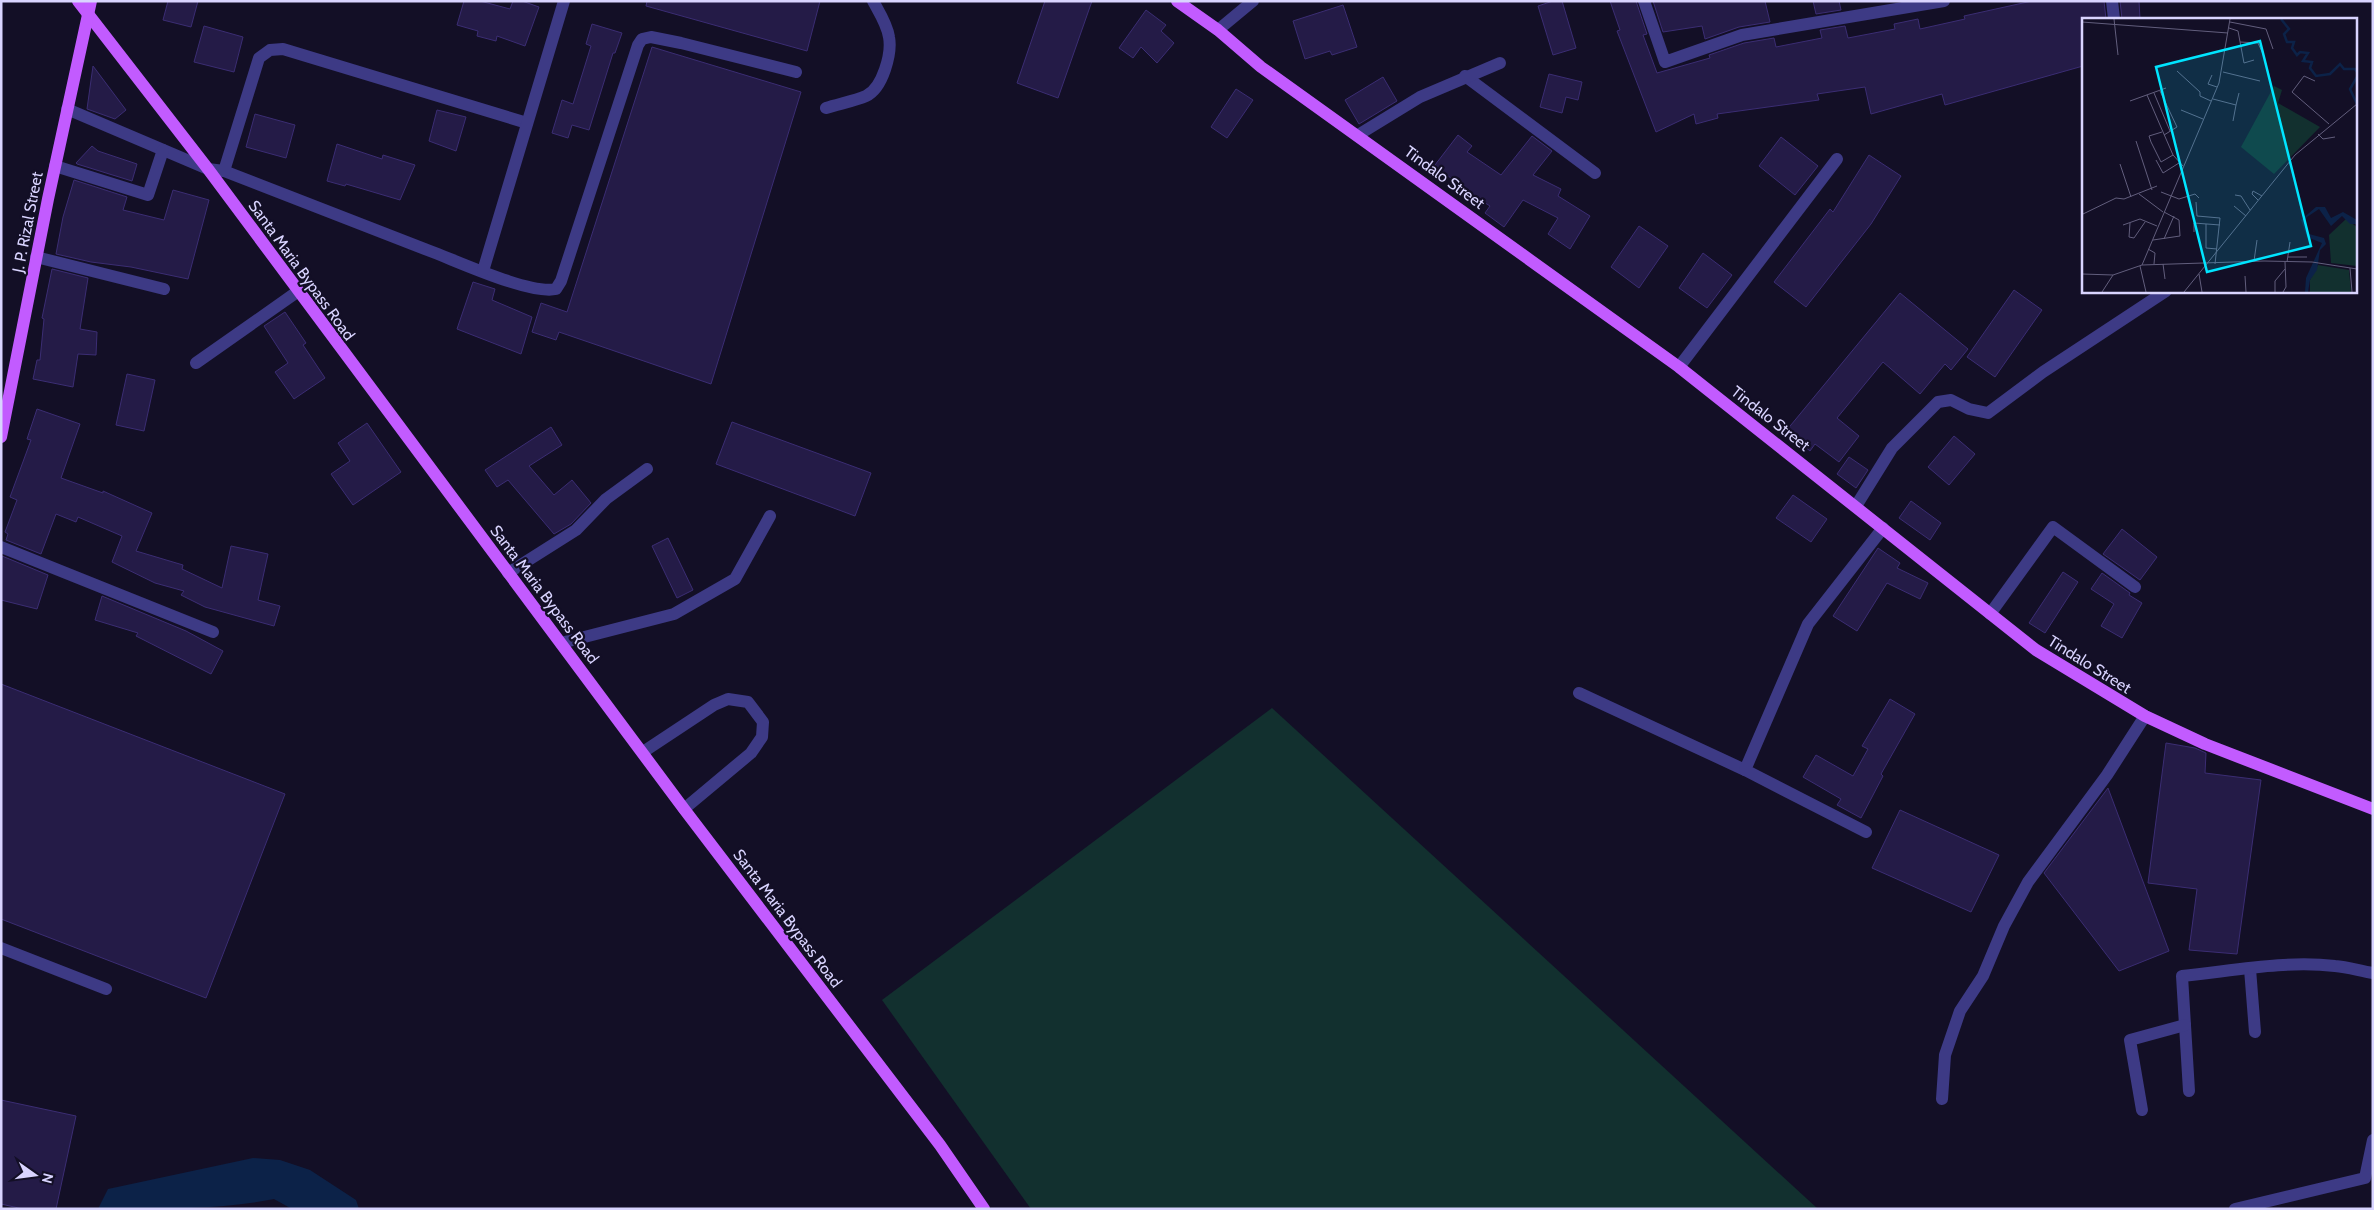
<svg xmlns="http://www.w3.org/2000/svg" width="2374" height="1210" viewBox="0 0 2374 1210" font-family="Cabin,sans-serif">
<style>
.green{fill:#12302f}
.water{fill:#0c2248}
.building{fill:#241b47;stroke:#3b2d73}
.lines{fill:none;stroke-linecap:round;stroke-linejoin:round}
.minor{stroke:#3d3a85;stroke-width:12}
.major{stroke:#c25bff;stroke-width:12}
.labels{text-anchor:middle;stroke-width:4.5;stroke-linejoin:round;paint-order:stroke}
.street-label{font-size:16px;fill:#d9d4ff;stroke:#130f26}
.inset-river{fill:none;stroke:#0c2248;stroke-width:2.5}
.inset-road{fill:none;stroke:#625e7d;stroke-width:1}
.view{fill:#00e5ff;fill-opacity:0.15;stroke:#00e5ff;stroke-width:2.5}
.inset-edge{fill:none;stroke:#d9d4ff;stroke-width:2.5}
</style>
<rect width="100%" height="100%" fill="#130f26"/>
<polygon class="green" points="1272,708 1818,1209 1031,1209 882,1000"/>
<path class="water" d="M253,1158L280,1160L310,1170L356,1200L359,1209H292L274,1199C220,1210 155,1209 98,1209L108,1189Z"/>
<g class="building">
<polygon points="168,1 198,1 191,27 163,20"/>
<polygon points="464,1 480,1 510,9 513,1 522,1 539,7 525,46 497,36 496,41 477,36 478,31 457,25"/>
<polygon points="647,1 820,1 807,51 646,6"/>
<polygon points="1045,1 1092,1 1058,98 1017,83"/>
<polygon points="1553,1 1562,1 1576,48 1553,55 1538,6"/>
<polygon points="1610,1 1636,1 1647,34 1643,35 1657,73 1710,58 1709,55 1744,43 1774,38 1776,47 1822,38 1820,30 1845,26 1848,38 1895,29 1894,24 1918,19 1920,29 1965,19 1964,16 2032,1 2104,1 2106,19 2083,19 2083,66 1945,105 1942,94 1871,114 1865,87 1817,94 1819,100 1717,114 1718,118 1696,124 1694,114 1656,132 1617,31 1620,30"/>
<polygon points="1653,1 1765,1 1770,22 1739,27 1705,39 1702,26 1663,32"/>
<polygon points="1813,1 1839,1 1841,10 1816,14"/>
<polygon points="2120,1 2139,1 2140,19 2122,19"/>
<polygon points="1343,5 1357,47 1332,55 1330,51 1305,59 1293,21"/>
<polygon points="1146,10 1166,25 1161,31 1174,43 1157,63 1141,47 1133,58 1119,48"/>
<polygon points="592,24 622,33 615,53 613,53 589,130 572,125 568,138 552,133 562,100 573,104 591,46 586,44"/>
<polygon points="204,26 243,37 234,72 194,62"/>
<polygon points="652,47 801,92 711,384 559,332 556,340 532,332 541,303 567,312"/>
<polygon points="93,66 126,110 115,119 87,109"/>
<polygon points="1549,74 1582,82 1578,100 1566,97 1562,113 1540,107"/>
<polygon points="1383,77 1397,101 1359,124 1345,100"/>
<polygon points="1236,89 1253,100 1227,138 1211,127"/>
<polygon points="437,110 466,117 456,151 429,141"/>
<polygon points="255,114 295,125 286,158 246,147"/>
<polygon points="1458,135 1472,146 1467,152 1501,175 1532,136 1552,151 1533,175 1561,189 1558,196 1590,216 1570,249 1548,234 1558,218 1523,200 1504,227 1485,213 1490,206 1451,181 1452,179 1435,165"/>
<polygon points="1781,137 1818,166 1795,195 1759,166"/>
<polygon points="337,144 382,159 383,155 415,165 400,200 346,184 345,186 327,181"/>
<polygon points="92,146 98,151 137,164 132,181 77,164 76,163"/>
<polygon points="1869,155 1901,176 1871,224 1806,307 1774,282 1830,209 1833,212"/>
<polygon points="74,180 127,197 123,210 164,220 173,190 209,200 188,279 131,267 91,262 56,254 63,217"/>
<polygon points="1639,226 1668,246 1639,288 1611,267"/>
<polygon points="1703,253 1732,275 1707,308 1679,288"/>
<polygon points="52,269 88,278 80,329 97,332 96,355 78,354 73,387 33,379 37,360 40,360 44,319 42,318"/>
<polygon points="473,282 495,289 492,300 532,317 521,354 457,329"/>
<polygon points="2014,290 2042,310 1995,377 1967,357"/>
<polygon points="1900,293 1968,349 1951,370 1945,364 1920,394 1883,362 1837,418 1859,436 1839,462 1815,444 1810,451 1786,431"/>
<polygon points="285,312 306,343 303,345 325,378 294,399 275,372 288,363 264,326"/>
<polygon points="127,374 155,380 144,431 116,425"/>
<polygon points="37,409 80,424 61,478 103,493 103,491 152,513 136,551 183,565 182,569 222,588 231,546 268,554 258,600 280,606 274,626 205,607 181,595 184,591 155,583 112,562 122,536 78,517 76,522 56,514 41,554 6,540 8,534 5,532 17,500 10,497 31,440 27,439"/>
<polygon points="732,422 871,473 855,516 716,464"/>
<polygon points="367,423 401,472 353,505 331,474 350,461 338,443"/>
<polygon points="551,427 562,445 529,466 554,495 572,480 591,503 571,524 554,534 508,480 497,487 485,470"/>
<polygon points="1954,436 1975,454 1949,485 1928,467"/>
<polygon points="1849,457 1868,470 1856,488 1837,474"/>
<polygon points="1793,495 1827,519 1811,542 1776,518"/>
<polygon points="1911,501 1941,523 1930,540 1899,518"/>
<polygon points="2122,529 2157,557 2140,580 2103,554"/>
<polygon points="668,538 693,590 677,598 652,546"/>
<polygon points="1878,548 1900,563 1897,568 1928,583 1920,599 1887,583 1857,631 1833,616"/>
<polygon points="2,556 48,575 37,609 1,600"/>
<polygon points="2063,572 2078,582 2045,633 2029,623"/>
<polygon points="2102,573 2130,593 2129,595 2142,603 2122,638 2101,626 2114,604 2091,589"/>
<polygon points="102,596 186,631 223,651 211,674 136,636 138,633 95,620"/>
<polygon points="1,684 285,794 206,998 1,919"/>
<polygon points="1890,699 1915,714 1881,774 1883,776 1861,818 1837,805 1841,799 1803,777 1816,755 1853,776 1868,749 1862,746"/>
<polygon points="2166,743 2195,748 2206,753 2205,773 2261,780 2237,954 2189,950 2197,889 2148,883"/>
<polygon points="2108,788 2169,951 2119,971 2044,873"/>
<polygon points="1900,810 1999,855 1971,912 1872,868"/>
<polygon points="1,1100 76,1116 56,1209 23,1209 1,1204"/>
</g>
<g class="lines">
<g class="minor">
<polyline points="1644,1 1665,62 1742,35 1944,1"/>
<polyline points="2112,1 2114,19"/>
<polyline points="1218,30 1253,1"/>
<polyline points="1465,76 1595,173"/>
<path d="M826,108C838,104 855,101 866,96C883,88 892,53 889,37C887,24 879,12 873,1"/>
<path d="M67,109L208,169L224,171C292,197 361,224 430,251C457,261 530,295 556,289L561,281L638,45L642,39L651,37L681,43L796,72"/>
<polyline points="1358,135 1420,97 1500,63"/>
<polyline points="55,166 148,195 163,150"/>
<polyline points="224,171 259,58 270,50 283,49 527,123"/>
<polyline points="36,257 164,289"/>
<polyline points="483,271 564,1"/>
<polyline points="196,363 297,292"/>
<polyline points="1679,367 1837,159"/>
<polyline points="1856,506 1892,448 1938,402 1951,400 1969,409 1988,413 2043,372 2166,291"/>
<polyline points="1,547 213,632"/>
<polyline points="508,573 576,530 606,499 647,469"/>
<polyline points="1990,614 2053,527 2135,587"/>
<polyline points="561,643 674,614 735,579 770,516"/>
<polyline points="1579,693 1745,770"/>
<polyline points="643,752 714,705 728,699 748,702 763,722 762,737 751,753 684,809"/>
<polyline points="1866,832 1745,770 1808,624 1883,528"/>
<polyline points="1,948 106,989"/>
<polyline points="2250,969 2255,1032"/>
<path d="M2189,1091L2182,976C2232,971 2285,960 2335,966C2348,967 2360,971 2373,973"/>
<polyline points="1942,1099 1945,1055 1960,1011 1983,976 2004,926 2028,882 2107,775 2145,716"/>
<polyline points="2142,1110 2130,1040 2185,1025"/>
<polyline points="2235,1209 2365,1178 2373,1140"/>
</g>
<g class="major">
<polyline points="78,1 208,169 684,809 940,1145 984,1209"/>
<polyline points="1177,1 1218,30 1261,67 1679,367 2036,650 2145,716 2205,744 2373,809"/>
<polyline points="1,437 48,199 91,1"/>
</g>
</g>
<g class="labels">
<g class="street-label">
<text transform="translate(1445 177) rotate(36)" y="6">Tindalo Street</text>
<text transform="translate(27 222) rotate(-79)" y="6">J. P. Rizal Street</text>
<text transform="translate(302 270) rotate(54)" y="6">Santa Maria Bypass Road</text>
<text transform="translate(1771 418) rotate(38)" y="6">Tindalo Street</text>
<text transform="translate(545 594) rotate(53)" y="6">Santa Maria Bypass Road</text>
<text transform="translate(2090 664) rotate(32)" y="6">Tindalo Street</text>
<text transform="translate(788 918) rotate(53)" y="6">Santa Maria Bypass Road</text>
</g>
</g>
<g transform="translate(2082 18)">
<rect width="275" height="275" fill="#130f26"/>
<path d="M192,68L200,72L196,85L238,109L192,156L159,129ZM264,201L275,209V248L249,245L247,217ZM236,247L267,252L269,274H228V262Z" fill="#12302f"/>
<path d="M234,189H243L249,200L261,194L275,202V206H268L260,198L249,208L237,191L225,199L222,205L227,216L242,220L244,226L238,232L235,252L228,262L226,274H223L224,260L240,225L225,219L219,202Z" fill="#0c2248"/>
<path class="inset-river" d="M199,1L207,11L202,16L205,24H212L210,30L215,37L218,34L226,35L221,43L230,44L228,50L234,58L248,56L258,46L262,51H273L275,54M275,59L268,71L275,86"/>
<path class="inset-road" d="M32,1L36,37M0,4L146,15M148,4L184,11L191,31M147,10L156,13L162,45L172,42M158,24L176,25L181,36M95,53L118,74V78L129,83M141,54L178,63M130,57L126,66L135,69M233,63L222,58L210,74L247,106M78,73L95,109L82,117M72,75L88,113M65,77L91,137L101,148M131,81L154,87L157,75M48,83L84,70M99,92L121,101M151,103L154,87M80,114L67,118L69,124L79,144L91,137M236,116L241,121L253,119M54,123L70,172M74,142L81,155L97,145M38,146L49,179M79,174L97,181L113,176L117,180M57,176L81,194M153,177L159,178L168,192M176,182L170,176L171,173L180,178M114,184L115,198L138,200L133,246M152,188L164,198M1,196L34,180L42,181L75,168M48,205L47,219L52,220L63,204M124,206V230L135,231M41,207L58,201L75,208M112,214V205L138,207M82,221L92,198M71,222L98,218L97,202L82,194M66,231L73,235L72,246M206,239H225M172,243L175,222M205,244L208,224M81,246L83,261M60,247L137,65L148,1M58,248L64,274M268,250L270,274M0,256L31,257M117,256L120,274M163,258L164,274M20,274L31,257L60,247L182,243L230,244L275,251M102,274L213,137L275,86M193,274V263L203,251M201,274L204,269L203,244"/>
<path class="view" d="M178,23L229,228L125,254L74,49Z"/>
<rect width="275" height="275" class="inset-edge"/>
</g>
<rect width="2374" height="1210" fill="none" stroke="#d9d4ff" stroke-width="5"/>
<g transform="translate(35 1175) rotate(104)" stroke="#130f26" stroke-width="4" paint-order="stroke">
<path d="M0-4L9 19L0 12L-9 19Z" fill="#d9d4ff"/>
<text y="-8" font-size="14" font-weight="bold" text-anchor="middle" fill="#d9d4ff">N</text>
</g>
</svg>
